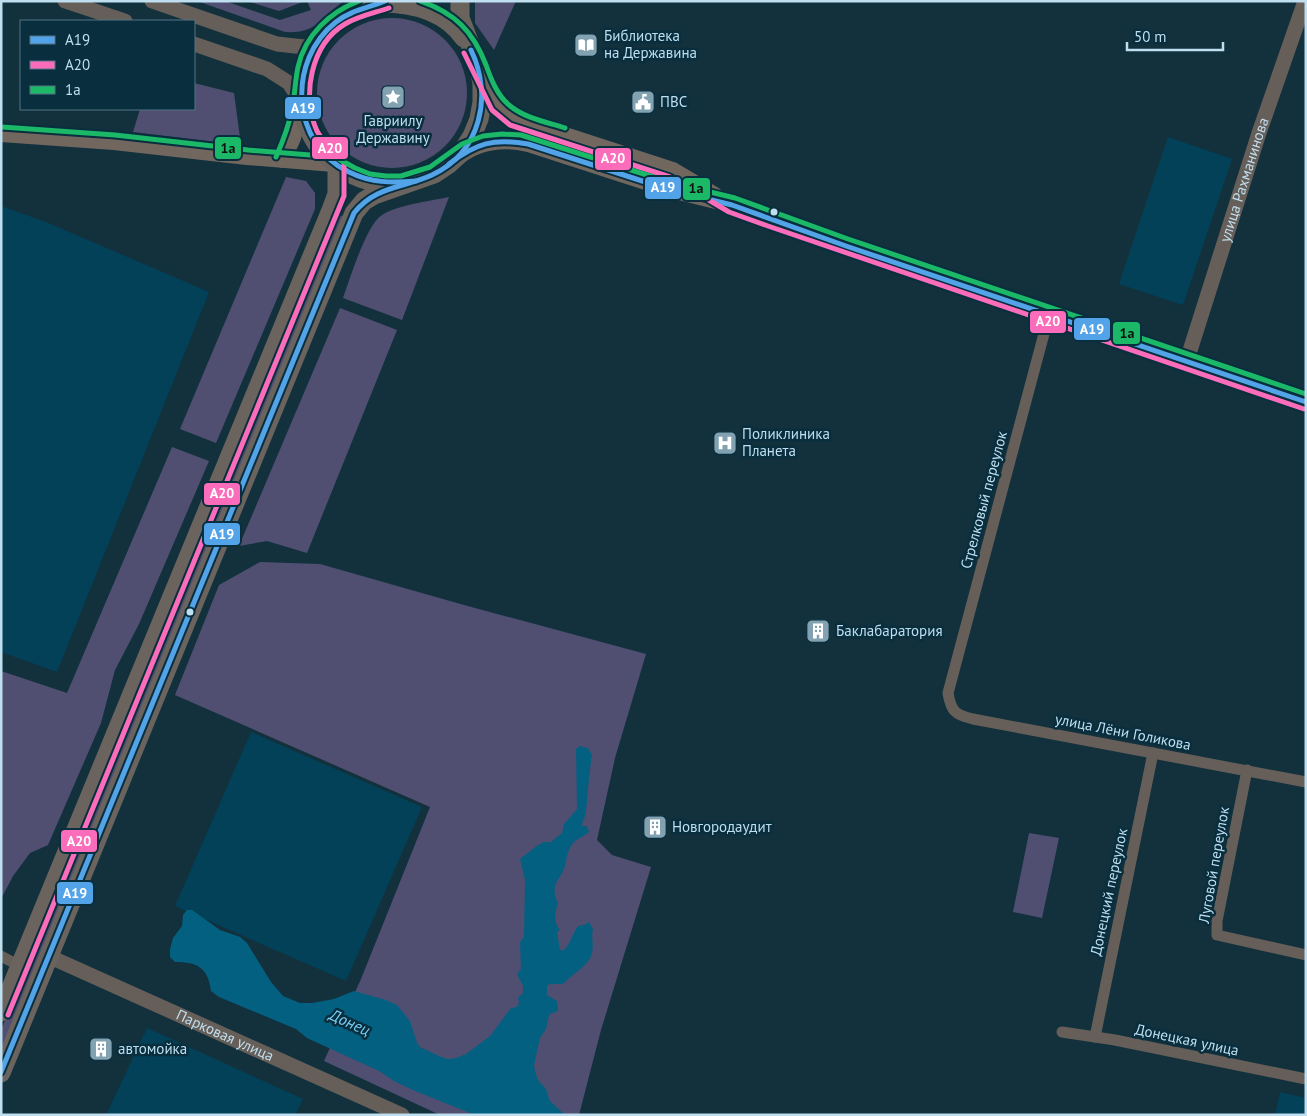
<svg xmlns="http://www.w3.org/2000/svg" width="1307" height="1116" viewBox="0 0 1307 1116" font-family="'PT Sans',sans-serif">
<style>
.built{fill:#024158}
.green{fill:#504f72}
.water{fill:#046081}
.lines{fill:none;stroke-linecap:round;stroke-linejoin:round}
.minor{stroke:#665e58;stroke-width:11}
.tertiary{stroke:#665e58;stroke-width:15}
.secondary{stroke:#72675f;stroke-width:16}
.primary{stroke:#6b645e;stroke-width:19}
.bus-1-casing{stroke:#092e3e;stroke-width:9}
.bus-2-casing{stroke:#092e3e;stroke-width:9}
.bus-3-casing{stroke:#092e3e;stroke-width:9}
.bus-1{stroke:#53a3e8;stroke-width:5}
.bus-2{stroke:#fb6dba;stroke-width:5}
.bus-3{stroke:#1ab867;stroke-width:5}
.bus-dot{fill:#bfdff0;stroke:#092e3e;stroke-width:2}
.labels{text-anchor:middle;stroke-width:5;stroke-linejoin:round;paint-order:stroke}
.poi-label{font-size:15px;fill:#bfdff0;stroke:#092e3e;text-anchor:start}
.street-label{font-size:15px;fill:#bfdff0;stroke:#092e3e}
.water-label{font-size:16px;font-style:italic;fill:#7acef8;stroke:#092e3e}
.line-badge{stroke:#092e3e;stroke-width:2}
.badge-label{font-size:14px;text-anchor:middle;font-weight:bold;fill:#fff}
.pale-badge-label{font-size:14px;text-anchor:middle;font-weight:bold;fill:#111}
</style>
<rect width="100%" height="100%" fill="#12313d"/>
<g class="built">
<polygon points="1168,137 1232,159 1183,305 1119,284"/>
<polygon points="1,206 46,222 209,292 57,672 1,652"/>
<polygon points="251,732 422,807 346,981 175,906"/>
<polygon points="147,1028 303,1099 295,1115 106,1115"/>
<polygon points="1280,1092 1306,1098 1306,1115 1275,1115"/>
</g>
<g class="green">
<path d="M197,1H225L280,20L311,10L307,1H344C321,16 319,34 285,32Z"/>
<polygon points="247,1 305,1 279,11"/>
<polygon points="475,1 516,1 494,50 475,23"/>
<circle cx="392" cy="93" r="75"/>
<polygon points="194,83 234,93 241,145 133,132 140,109 194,109"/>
<polygon points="286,177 306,181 315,193 315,209 216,443 180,429"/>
<path d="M449,197L402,320L343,298C350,279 366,225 382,215C397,205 431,201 449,197Z"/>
<polygon points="337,214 345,217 1,1052 1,1030"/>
<polygon points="340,308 397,330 307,553 267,541 239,546"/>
<polygon points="172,447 209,461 139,624 115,670 101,723 48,845 30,853 13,876 1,899 1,671 67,693"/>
<polygon points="260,562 320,564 464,605 646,654 615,758 597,840 612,855 651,867 601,1030 579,1115 440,1115 324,1061 361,979 430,807 175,695 219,585"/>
<polygon points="1029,833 1059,838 1042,918 1013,912"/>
</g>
<path class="water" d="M580,746L588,748L592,755C589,774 588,792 586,811C586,817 582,820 582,826H587L589,832C584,836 577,839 573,843C567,851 567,857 565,866C560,882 549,883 558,903C555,912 553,922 560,930L557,932L560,950H564C572,941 571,936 578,926L584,925L589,922L593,929C591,937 594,945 592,953C589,966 572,974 563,984H552L547,985V995L557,1001L558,1011L550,1014L548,1019L546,1029L540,1038L534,1065L535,1071L538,1080L546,1089L550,1101L565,1115H475L415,1091L394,1081L379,1071L307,1038L296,1029L219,997L211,991C208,968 198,962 175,962L170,957V949L173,938L182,926L183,915L187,910H192L220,930L240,937L247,943L271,982L283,996L300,1003H312L334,999L354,991L386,1000L397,1005L410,1021L417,1043L420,1047L439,1056L448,1059L456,1058L466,1054L490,1036L511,1008L517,1007L519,1003L518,998L523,993V986L517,974L521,969L520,942L524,937L525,880L520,859L538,845L544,842H551L562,833L564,824L577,809L576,749Z"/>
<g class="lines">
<g class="minor">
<path d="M1049,315L948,693C951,711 955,715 973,719L1306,782"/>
<polyline points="1247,770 1217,921 1217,935 1306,955"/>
<polyline points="1,956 20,966"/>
<polyline points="1062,1032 1115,1040 1306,1079"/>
<polyline points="1095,1037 1153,753"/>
</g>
<g class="tertiary">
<polyline points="65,1 125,21"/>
<polyline points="152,1 277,44 304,47 315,45"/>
<polyline points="194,44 267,69 289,83 301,101"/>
<path id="s1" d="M1187,360L1259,133L1305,1"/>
<path id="s2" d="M48,956L402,1115"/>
</g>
<g class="secondary">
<polyline points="483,76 498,106 513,118 673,170 715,195"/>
<polyline points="1,134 114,142 247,157 334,164"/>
<path d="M458,157C479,141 503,138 528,144L667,189L732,205L846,246L1306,402"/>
<polyline points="283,160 293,138 301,103"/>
</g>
<g class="primary">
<path d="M386,1C379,4 371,4 364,7C349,12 336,20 325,31C269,90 315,185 395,184"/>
<path d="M381,3C412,3 445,11 464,38"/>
<polyline points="1,1012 331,210 337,194 337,166"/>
<polyline points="1,1073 354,213 364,201 374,195 434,174 449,164 462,152 472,136 479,119 482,102 482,83 478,65 460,18 460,1"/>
</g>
<g class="bus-1-casing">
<g id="bus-1">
<path d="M385,1C369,8 351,10 336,22C287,60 290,144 349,172C371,183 392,183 416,181"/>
<path d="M449,164C476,143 494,138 528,144L667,189L732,205L846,246L1306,402"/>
<path d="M1,1072L354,213C375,186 404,188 432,175C481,152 493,96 471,50"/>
</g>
</g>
<g class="bus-2-casing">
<g id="bus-2">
<polyline points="464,53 492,110 510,125 670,177 729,212 768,226 1304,409"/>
<path d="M8,1015L344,196V163C335,152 324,144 317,131C301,96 311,44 345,24C358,16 374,13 389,8"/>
</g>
</g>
<g class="bus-3-casing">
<g id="bus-3">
<path d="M420,1C455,13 473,31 486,65C491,79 497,95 509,105C524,118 546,122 565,128"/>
<polyline points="2,127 115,135 248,150 335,157 355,168 370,174 386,176 401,176 430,167 462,144 483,136 502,134 521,135 669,182 735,198 848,239 1306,394"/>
<path d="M276,157C283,141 289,126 292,109C295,95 295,81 298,67C305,35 330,12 359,1"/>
</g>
</g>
<use href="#bus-1" class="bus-1"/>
<use href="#bus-2" class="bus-2"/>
<use href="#bus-3" class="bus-3"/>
</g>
<defs>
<g id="library-square" transform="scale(1.25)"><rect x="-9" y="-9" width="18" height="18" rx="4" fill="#82a2b1" stroke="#092e3e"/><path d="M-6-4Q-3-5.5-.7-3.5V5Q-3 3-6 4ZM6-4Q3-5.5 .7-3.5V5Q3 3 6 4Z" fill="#fff"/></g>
<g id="sight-square" transform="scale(1.25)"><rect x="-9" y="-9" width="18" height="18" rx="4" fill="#82a2b1" stroke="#092e3e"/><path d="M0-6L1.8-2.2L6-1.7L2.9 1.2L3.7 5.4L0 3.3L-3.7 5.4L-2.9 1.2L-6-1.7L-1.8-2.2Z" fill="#fff"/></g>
<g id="civic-square" transform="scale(1.25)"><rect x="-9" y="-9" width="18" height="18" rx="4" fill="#82a2b1" stroke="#092e3e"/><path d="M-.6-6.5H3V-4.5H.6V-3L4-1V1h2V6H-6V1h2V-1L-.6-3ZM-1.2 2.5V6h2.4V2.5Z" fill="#fff"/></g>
<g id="hospital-square" transform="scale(1.25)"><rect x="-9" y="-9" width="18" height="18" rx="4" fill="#82a2b1" stroke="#092e3e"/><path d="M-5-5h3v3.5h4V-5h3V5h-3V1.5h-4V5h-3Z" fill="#fff"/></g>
<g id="building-square" transform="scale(1.25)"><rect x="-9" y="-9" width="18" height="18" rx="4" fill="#82a2b1" stroke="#092e3e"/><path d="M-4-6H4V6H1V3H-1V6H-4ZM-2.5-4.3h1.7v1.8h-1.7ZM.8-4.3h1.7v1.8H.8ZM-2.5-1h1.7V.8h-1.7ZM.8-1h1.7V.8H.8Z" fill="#fff"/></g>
</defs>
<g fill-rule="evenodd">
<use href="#library-square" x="586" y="45"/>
<use href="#sight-square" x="393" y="97"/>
<use href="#civic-square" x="643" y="102"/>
<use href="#hospital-square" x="725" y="443"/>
<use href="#building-square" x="818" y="631"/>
<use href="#building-square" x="655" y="827"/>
<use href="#building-square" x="101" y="1049"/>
</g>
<g class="bus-dot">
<circle cx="774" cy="212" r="4.5"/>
<circle cx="190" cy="612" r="4.5"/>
</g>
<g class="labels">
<g class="poi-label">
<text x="604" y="41">Библиотека<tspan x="604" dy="17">на Державина</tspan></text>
<text x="660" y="107">ПВС</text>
<text x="393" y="126" text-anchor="middle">Гавриилу<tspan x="393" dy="17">Державину</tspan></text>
<text x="742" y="439">Поликлиника<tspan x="742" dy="17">Планета</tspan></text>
<text x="836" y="636">Баклабаратория</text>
<text x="672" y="832">Новгородаудит</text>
<text x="118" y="1054">автомойка</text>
</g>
<g class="street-label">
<text dy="5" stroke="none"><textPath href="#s1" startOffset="189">улица Рахманинова</textPath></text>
<text transform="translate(984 500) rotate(-75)" y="5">Стрелковый переулок</text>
<text transform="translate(1123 732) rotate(11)" y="5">улица Лёни Голикова</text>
<text transform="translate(1214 865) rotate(-80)" y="5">Луговой переулок</text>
<text transform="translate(1109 892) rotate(-78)" y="5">Донецкий переулок</text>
<text dy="5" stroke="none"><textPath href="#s2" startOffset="194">Парковая улица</textPath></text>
<text transform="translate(1187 1040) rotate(12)" y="5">Донецкая улица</text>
</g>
<g class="water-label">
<text transform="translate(350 1022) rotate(24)" y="6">Донец</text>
</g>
</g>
<g class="line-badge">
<rect x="284" y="96" width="38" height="24" rx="5" fill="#53a3e8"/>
<rect x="311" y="136" width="38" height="24" rx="5" fill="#fb6dba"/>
<rect x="214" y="136" width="28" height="24" rx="5" fill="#1ab867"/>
<rect x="594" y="147" width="38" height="24" rx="5" fill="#fb6dba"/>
<rect x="644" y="176" width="38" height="24" rx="5" fill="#53a3e8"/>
<rect x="682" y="177" width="29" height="24" rx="5" fill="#1ab867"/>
<rect x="1029" y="310" width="38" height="24" rx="5" fill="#fb6dba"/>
<rect x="1073" y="317" width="38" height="24" rx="5" fill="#53a3e8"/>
<rect x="1112" y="321" width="29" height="24" rx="5" fill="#1ab867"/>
<rect x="203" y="482" width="38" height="24" rx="5" fill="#fb6dba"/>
<rect x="203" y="522" width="38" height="24" rx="5" fill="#53a3e8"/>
<rect x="60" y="829" width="38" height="24" rx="5" fill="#fb6dba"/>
<rect x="56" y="881" width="38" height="24" rx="5" fill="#53a3e8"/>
</g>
<g class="badge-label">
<text x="303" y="113">A19</text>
<text x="330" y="153">А20</text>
<text x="613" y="163">А20</text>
<text x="663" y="192">A19</text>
<text x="1048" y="326">А20</text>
<text x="1092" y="334">A19</text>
<text x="222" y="498">А20</text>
<text x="222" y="539">A19</text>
<text x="79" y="846">А20</text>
<text x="75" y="898">A19</text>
</g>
<g class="pale-badge-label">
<text x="228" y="153">1a</text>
<text x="696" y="193">1a</text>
<text x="1127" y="338">1a</text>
</g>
<rect width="1307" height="1116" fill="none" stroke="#bfdff0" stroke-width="5"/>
<rect x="20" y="20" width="175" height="90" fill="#092e3e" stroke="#527585"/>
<rect x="30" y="36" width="25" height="8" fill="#53a3e8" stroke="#527585"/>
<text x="65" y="45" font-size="15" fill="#bfdff0">A19</text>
<rect x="30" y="61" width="25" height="8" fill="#fb6dba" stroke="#527585"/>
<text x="65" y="70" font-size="15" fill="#bfdff0">А20</text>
<rect x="30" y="86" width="25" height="8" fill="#1ab867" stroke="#527585"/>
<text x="65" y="95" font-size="15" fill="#bfdff0">1a</text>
<path d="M1127 42v8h96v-8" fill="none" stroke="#bfdff0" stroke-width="2.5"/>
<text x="1134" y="42" font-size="15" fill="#bfdff0" stroke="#092e3e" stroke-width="4" paint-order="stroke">50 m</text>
</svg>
